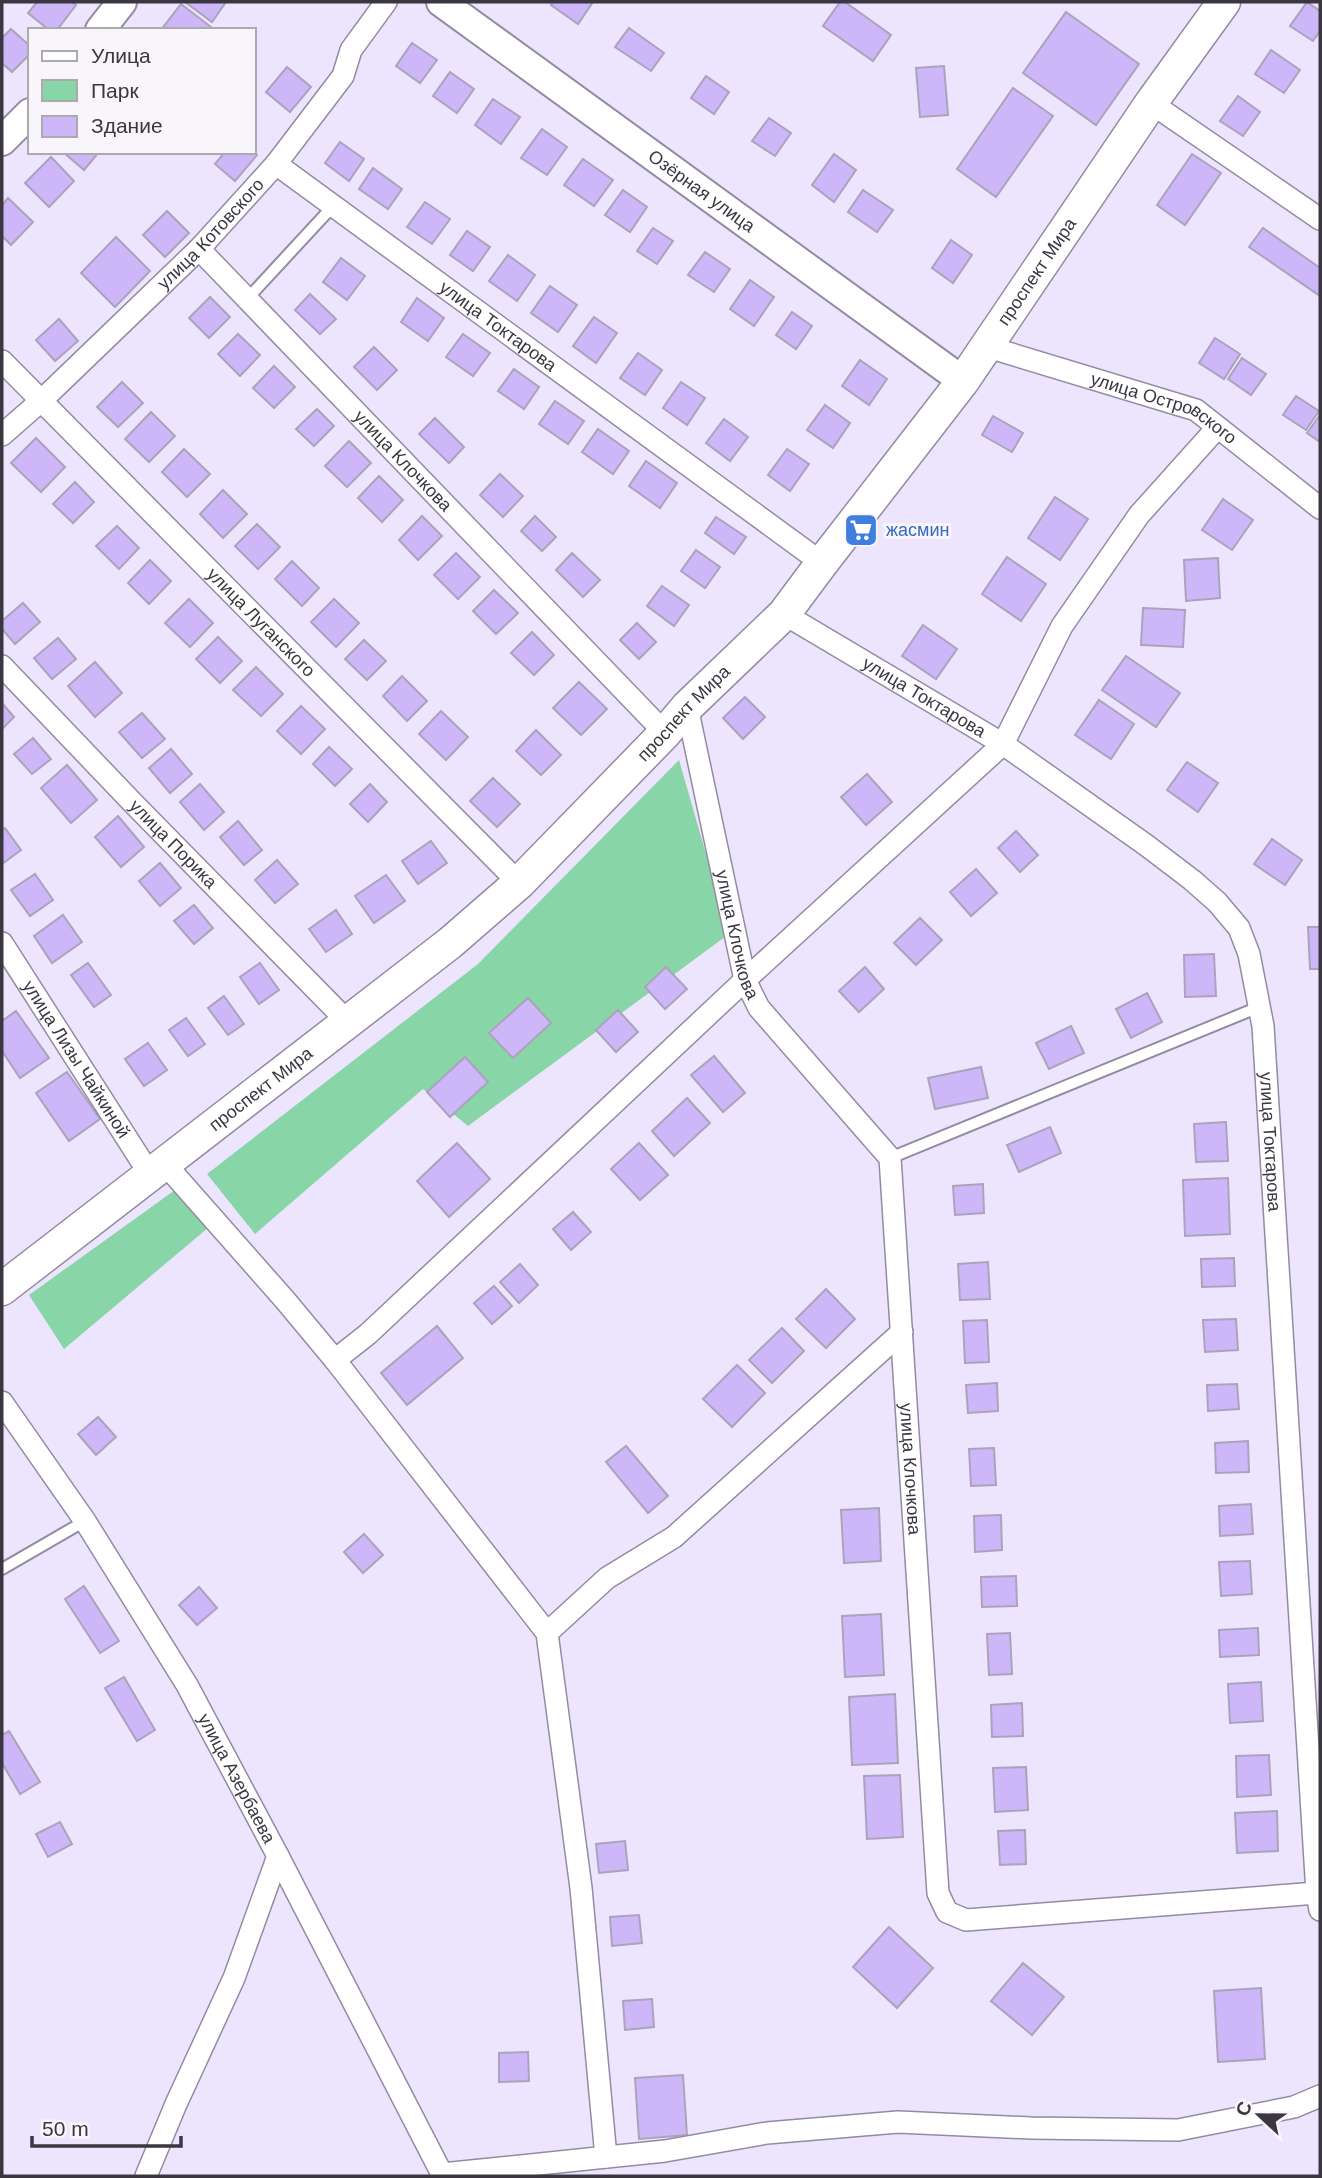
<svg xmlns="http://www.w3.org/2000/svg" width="1322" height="2178" viewBox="0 0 1322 2178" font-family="Helvetica,sans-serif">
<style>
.green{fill:#88d5a7}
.building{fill:#ceb7f9;stroke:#aba3bb;stroke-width:2}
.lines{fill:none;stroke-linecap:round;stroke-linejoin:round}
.service-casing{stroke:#928ba1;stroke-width:14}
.minor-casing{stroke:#928ba1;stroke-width:24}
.tertiary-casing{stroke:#928ba1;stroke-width:32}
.secondary-casing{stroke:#928ba1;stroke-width:35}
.service{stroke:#fff;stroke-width:10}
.minor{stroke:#fff;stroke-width:21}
.tertiary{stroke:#fff;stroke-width:28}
.secondary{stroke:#fff;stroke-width:32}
.labels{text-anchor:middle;stroke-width:6;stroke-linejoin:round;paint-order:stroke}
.street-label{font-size:18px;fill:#3a3740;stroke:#f8f6fb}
.shop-label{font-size:18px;fill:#366cbe;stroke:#f8f6fb;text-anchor:start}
</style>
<rect width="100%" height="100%" fill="#ede5fe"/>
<g class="green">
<polygon points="679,760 729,934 468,1126 423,1089 255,1234 207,1174 478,964"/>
<polygon points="175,1190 209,1227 64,1349 29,1295"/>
</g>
<g class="building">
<polygon points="37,2 71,2 76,5 57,30 49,30 28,13"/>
<polygon points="185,2 226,2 212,22"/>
<polygon points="553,2 593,2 578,24 551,5"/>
<polygon points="840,2 845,2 891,35 873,61 823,26"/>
<polygon points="1307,2 1320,11 1320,31 1313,41 1290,26"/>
<polygon points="181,4 211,27 209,30 161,30"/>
<polygon points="1066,12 1139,64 1096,125 1023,73"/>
<polygon points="629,28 664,53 651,71 615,47"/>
<polygon points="11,29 30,46 30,54 12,72 2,63 2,38"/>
<polygon points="412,43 437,60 420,83 396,66"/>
<polygon points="1271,50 1300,70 1284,93 1255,74"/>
<polygon points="944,66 948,115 920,117 916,68"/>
<polygon points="287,67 311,87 290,112 266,92"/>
<polygon points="450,72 474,89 457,113 433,96"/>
<polygon points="706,76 729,92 714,114 691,98"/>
<polygon points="1013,88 1053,116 996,197 957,169"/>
<polygon points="1238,96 1260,112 1243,136 1220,121"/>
<polygon points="493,99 520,117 501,144 475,125"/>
<polygon points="769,118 791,133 775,156 752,141"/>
<polygon points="542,129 567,147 547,175 521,158"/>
<polygon points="340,142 364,159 349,181 325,163"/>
<polygon points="63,152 99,152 84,170"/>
<polygon points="225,152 254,152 257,155 235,181 215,164"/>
<polygon points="834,154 856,170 834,202 812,185"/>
<polygon points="1192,154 1221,173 1185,225 1157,205"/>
<polygon points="51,157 74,181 49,207 25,183"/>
<polygon points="583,159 613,180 594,206 564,185"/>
<polygon points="373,168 402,189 388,209 359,189"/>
<polygon points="623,190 647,207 630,232 605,215"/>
<polygon points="863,190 893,210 877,232 848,212"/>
<polygon points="8,198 33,222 11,245 2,236 2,205"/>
<polygon points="425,202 450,219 432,244 407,227"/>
<polygon points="167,211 189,233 165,257 143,235"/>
<polygon points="653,228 673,241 657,264 637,251"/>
<polygon points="1263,228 1320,268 1320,296 1249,247"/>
<polygon points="467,231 490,247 473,271 450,255"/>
<polygon points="116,237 150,271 115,307 81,273"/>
<polygon points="951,240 972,255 953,283 932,268"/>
<polygon points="705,252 730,269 714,292 688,275"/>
<polygon points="508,255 535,275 517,301 489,281"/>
<polygon points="341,258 365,276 347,300 323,282"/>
<polygon points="750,280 774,297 754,326 730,309"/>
<polygon points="550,286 577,305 558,332 531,313"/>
<polygon points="310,294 336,319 320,334 295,310"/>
<polygon points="210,297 230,317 209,338 189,318"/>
<polygon points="417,298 444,318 428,341 401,322"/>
<polygon points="792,312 812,326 796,349 776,335"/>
<polygon points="594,317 617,333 596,363 573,346"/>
<polygon points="59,319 78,341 55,361 36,340"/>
<polygon points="238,334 260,355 240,376 218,354"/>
<polygon points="463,334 490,353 473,376 446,357"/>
<polygon points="1215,338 1240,354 1224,379 1199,363"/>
<polygon points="374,347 397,370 377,390 354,367"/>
<polygon points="638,353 662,370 645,395 620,378"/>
<polygon points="1242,358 1266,374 1251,395 1228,379"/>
<polygon points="860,360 887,379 869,405 842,386"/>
<polygon points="274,366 295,387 274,408 253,388"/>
<polygon points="514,369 539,387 524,409 498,391"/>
<polygon points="122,382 143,403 118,427 97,407"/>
<polygon points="681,382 705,398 687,425 663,408"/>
<polygon points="1296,396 1319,411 1306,430 1283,415"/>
<polygon points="555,401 584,421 568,444 539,424"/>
<polygon points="825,405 850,423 833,448 807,430"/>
<polygon points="317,409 334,426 314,446 296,429"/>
<polygon points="151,412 175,436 149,462 125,439"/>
<polygon points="1320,415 1320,442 1307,433"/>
<polygon points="993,416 1023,433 1012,452 982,435"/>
<polygon points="435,418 464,447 449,463 419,434"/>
<polygon points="724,419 748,437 730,461 706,443"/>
<polygon points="598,429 629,451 613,474 582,452"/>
<polygon points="36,438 65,467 41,492 11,463"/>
<polygon points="349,441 371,463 347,487 325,466"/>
<polygon points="184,449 210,474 187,497 162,472"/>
<polygon points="787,449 809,464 790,491 768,475"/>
<polygon points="646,461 677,483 660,508 629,486"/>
<polygon points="500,474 523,496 503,517 480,495"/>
<polygon points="379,476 403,500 382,522 358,498"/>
<polygon points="75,482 94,502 73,523 53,504"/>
<polygon points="223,490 247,514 223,538 200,514"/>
<polygon points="1055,497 1088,519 1060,560 1028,538"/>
<polygon points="1223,499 1253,520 1232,550 1202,530"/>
<polygon points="422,516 442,536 418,560 399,540"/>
<polygon points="535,516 556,537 542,551 521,531"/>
<polygon points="716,517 746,537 734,554 705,533"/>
<polygon points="257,524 280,547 258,569 235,546"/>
<polygon points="117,526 139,548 119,569 96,546"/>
<polygon points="696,550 720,567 705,588 681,571"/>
<polygon points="456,553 480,577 458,599 434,575"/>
<polygon points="572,553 600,580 583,597 556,570"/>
<polygon points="1007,557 1046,584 1021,621 982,594"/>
<polygon points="1218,558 1220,598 1186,601 1184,560"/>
<polygon points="150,560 171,581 149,604 128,583"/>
<polygon points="292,561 319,588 302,606 275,579"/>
<polygon points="662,586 689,605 674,626 647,606"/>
<polygon points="494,590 518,613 496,634 473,611"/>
<polygon points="189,599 213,623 190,647 165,623"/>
<polygon points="334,599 359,623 336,647 311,622"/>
<polygon points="23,603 40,622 15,644 2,629 2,621"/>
<polygon points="1143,608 1185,610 1183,647 1141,645"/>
<polygon points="637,623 656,642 639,659 620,640"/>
<polygon points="923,625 957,649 936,679 902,656"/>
<polygon points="532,632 554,655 534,675 511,653"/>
<polygon points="218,637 242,661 220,683 196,659"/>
<polygon points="58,638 76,659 52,679 34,658"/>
<polygon points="364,640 386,661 367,680 345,659"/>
<polygon points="1126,656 1180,693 1156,727 1102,690"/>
<polygon points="95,662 122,693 95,717 68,686"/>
<polygon points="256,667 283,694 261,716 233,690"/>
<polygon points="402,676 427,701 407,721 383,696"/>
<polygon points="579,682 607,709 581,735 553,708"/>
<polygon points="745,697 765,717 743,739 723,718"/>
<polygon points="1099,700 1134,724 1111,759 1075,735"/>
<polygon points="2,703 14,717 2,729"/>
<polygon points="301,706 325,729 301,754 277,731"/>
<polygon points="441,711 468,737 446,760 419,734"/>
<polygon points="142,713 165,739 142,758 119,732"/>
<polygon points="536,730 561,755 541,775 516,751"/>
<polygon points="33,738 51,759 32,774 14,754"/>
<polygon points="329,747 352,769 335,786 313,764"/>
<polygon points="171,749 192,774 170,793 149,768"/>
<polygon points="1187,762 1218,783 1198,812 1167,790"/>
<polygon points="67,765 97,800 71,823 41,788"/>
<polygon points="867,774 892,802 866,825 841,797"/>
<polygon points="493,778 520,804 497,827 470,801"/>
<polygon points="200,784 224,812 204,830 180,802"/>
<polygon points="370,784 387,802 368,822 350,804"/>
<polygon points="118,816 144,847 121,867 95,837"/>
<polygon points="238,821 262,850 244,865 220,837"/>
<polygon points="5,828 21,850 2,864 2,830"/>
<polygon points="1016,831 1038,855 1020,872 998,848"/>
<polygon points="1272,839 1302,860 1285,885 1254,864"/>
<polygon points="431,841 447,863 418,884 402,861"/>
<polygon points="277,860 298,884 275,903 255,880"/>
<polygon points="160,863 181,888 160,906 139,881"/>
<polygon points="976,869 997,893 971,916 950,892"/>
<polygon points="35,874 53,900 30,916 11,890"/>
<polygon points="386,875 405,901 374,923 355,896"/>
<polygon points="194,905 213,928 194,944 174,921"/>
<polygon points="336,910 352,934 326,952 309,929"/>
<polygon points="63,915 82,942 52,963 34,936"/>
<polygon points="920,918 942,940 916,965 894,943"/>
<polygon points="1308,927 1320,927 1320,969 1310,969"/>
<polygon points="1214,954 1216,996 1185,997 1184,955"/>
<polygon points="88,963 111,995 94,1007 71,975"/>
<polygon points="260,963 279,990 259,1004 240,977"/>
<polygon points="666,967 687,989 665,1009 645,987"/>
<polygon points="865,967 884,989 859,1012 839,991"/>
<polygon points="1147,993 1162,1022 1131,1038 1116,1009"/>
<polygon points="224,996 244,1024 228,1035 208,1008"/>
<polygon points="528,998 551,1023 513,1058 489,1033"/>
<polygon points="618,1010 638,1032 616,1052 596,1030"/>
<polygon points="16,1011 49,1058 20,1078 2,1051 2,1021"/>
<polygon points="186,1018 205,1044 188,1056 169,1030"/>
<polygon points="1071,1026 1084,1053 1049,1069 1036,1043"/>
<polygon points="148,1043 167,1070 144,1086 125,1059"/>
<polygon points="714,1056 745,1093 723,1112 691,1075"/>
<polygon points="465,1057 488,1082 450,1117 427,1092"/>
<polygon points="981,1067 988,1098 935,1109 928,1078"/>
<polygon points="67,1072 100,1119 69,1141 36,1093"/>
<polygon points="687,1098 710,1123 674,1156 652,1131"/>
<polygon points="1226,1122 1228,1161 1196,1162 1194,1124"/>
<polygon points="1050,1127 1061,1153 1019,1172 1007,1145"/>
<polygon points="457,1143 490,1179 449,1217 417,1181"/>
<polygon points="639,1143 668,1175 640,1200 611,1169"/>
<polygon points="1228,1178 1230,1234 1185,1236 1183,1180"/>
<polygon points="983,1184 984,1213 955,1215 953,1186"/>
<polygon points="573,1212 591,1232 571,1250 553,1229"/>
<polygon points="1234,1258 1235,1286 1202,1287 1201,1259"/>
<polygon points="988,1262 990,1299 960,1300 958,1264"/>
<polygon points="520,1264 538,1285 519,1303 500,1282"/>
<polygon points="494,1286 512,1306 492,1324 474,1303"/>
<polygon points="826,1289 855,1319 826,1348 796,1319"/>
<polygon points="1236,1319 1238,1350 1205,1352 1203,1320"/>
<polygon points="987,1320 989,1362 965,1363 963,1321"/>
<polygon points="437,1326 463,1358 407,1405 381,1373"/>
<polygon points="782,1328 804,1351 772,1383 749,1360"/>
<polygon points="737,1365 765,1393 732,1427 703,1399"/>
<polygon points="997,1383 998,1411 968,1413 966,1385"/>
<polygon points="1237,1384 1239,1409 1208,1411 1207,1385"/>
<polygon points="98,1417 116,1437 96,1455 78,1434"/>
<polygon points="1248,1441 1249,1472 1216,1473 1215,1443"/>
<polygon points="626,1446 668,1496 648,1513 606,1462"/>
<polygon points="994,1448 996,1485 971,1486 969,1449"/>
<polygon points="1251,1504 1253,1534 1220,1536 1219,1506"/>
<polygon points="879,1508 881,1561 844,1563 841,1510"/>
<polygon points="1001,1515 1002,1550 975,1552 974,1516"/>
<polygon points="364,1534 383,1555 363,1573 344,1552"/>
<polygon points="1250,1561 1252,1594 1221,1596 1219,1562"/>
<polygon points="1016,1576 1017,1606 982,1607 981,1577"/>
<polygon points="84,1586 119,1641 100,1653 65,1599"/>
<polygon points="199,1587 217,1608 197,1625 179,1605"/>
<polygon points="881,1614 884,1675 845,1677 842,1616"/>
<polygon points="1258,1628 1259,1655 1220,1657 1219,1630"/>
<polygon points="1010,1633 1012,1674 989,1675 987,1634"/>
<polygon points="124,1677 155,1730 137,1741 105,1688"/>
<polygon points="1261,1682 1263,1721 1230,1723 1228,1684"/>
<polygon points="895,1694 898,1763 852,1765 849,1697"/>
<polygon points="1022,1703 1023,1736 992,1737 991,1705"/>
<polygon points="9,1731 40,1782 20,1794 2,1763 2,1735"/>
<polygon points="1269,1755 1271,1795 1237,1797 1236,1756"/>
<polygon points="1026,1767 1028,1810 995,1812 993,1768"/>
<polygon points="900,1775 903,1837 867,1839 864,1776"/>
<polygon points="1277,1811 1278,1851 1237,1853 1235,1813"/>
<polygon points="60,1822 72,1844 48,1857 36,1834"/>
<polygon points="1025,1830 1026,1864 1000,1865 998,1831"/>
<polygon points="625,1841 628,1870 599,1873 596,1844"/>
<polygon points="639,1915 642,1943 612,1946 610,1917"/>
<polygon points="889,1927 933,1968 897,2008 853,1967"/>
<polygon points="1023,1963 1064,1997 1032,2035 991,2001"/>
<polygon points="1261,1988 1265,2059 1218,2062 1214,1991"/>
<polygon points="652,1999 654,2027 625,2030 623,2001"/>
<polygon points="528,2052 529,2081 499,2082 499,2053"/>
<polygon points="683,2075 687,2135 639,2139 635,2078"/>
</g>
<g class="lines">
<g class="service-casing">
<g id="service">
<polyline points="248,298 334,205"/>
<polyline points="890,1158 1259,1007"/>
<polyline points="2,1569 85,1521"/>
</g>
</g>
<g class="minor-casing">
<g id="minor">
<polyline points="1151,103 1320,219"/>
<path id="s1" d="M276,164L822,563"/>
<path id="s2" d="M199,249L665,733"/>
<path id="s3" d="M988,347L1196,410L1320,508"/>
<path id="s4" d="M2,361L519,883"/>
<path id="s5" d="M2,435L42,400L199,249L276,164L343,76L351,50L386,2"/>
<path id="s6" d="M784,614L1003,744L1146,845L1192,880L1217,902L1239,928L1249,954L1263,1026L1317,1893L1320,1910"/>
<path id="s7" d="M2,666L132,802L347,1021"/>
<path id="s8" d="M687,707L745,980L759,1008L890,1158L938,1893L947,1912L966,1920L1317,1893"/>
<path id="s9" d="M2,943L151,1176"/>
<polyline points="165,1164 285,1300 335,1360 368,1334 745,980 1003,744 1062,626 1139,515 1217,428"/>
<polyline points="335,1360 547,1633 581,1888 606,2157"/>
<path id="s10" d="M2,1402L85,1521L187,1685L278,1856L442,2174"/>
<polyline points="547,1633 607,1578 674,1537 902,1332"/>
<polyline points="442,2174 665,2151 767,2133 898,2122 1031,2128 1178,2130 1294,2107 1320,2096"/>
<polyline points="146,2176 176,2104 234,1978 278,1856"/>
</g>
</g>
<g class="tertiary-casing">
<g id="tertiary">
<path id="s11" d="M441,2L963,381"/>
<polyline points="100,30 122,2"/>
<polyline points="2,141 30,113"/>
</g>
</g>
<g class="secondary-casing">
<g id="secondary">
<path id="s12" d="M2,1289L450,943L519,883L665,733L687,707L784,614L822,563L963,381L1151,103L1224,2"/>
</g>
</g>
<use href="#service" class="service"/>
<use href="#minor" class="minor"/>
<use href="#tertiary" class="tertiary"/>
<use href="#secondary" class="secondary"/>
</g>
<defs>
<g id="supermarket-square" transform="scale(1.75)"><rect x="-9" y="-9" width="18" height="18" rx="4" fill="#3f7fe0" stroke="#f8f6fb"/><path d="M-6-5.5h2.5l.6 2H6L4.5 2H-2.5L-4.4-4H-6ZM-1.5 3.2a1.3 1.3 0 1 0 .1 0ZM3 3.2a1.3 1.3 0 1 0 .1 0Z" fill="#fff"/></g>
</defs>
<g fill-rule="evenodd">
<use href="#supermarket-square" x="861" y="530"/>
</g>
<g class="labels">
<g class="street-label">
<text dy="6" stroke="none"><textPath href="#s11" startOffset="322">Озёрная улица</textPath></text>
<text dy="6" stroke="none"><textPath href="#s5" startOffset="290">улица Котовского</textPath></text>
<text dy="6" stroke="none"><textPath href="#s12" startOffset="1461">проспект Мира</textPath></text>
<text dy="6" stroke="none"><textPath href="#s1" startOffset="275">улица Токтарова</textPath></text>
<text dy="6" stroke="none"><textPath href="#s3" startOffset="187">улица Островского</textPath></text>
<text dy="6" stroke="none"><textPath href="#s2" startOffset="294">улица Клочкова</textPath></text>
<text dy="6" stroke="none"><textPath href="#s4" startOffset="368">улица Луганского</textPath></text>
<text dy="6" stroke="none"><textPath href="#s6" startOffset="163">улица Токтарова</textPath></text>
<text dy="6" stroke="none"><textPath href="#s12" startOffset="894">проспект Мира</textPath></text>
<text dy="6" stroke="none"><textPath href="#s7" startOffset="247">улица Порика</textPath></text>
<text dy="6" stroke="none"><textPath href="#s8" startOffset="233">улица Клочкова</textPath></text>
<text dy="6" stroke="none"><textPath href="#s9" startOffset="138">улица Лизы Чайкиной</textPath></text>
<text dy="6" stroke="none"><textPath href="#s12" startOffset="327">проспект Мира</textPath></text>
<text dy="6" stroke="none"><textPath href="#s6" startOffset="772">улица Токтарова</textPath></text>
<text dy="6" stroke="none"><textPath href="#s8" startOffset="821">улица Клочкова</textPath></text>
<text dy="6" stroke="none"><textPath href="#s10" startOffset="444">улица Азербаева</textPath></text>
</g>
<g class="shop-label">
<text x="886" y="536">жасмин</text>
</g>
</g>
<rect width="1322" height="2178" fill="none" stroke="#3a3740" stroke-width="7"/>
<rect x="28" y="28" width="228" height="126" fill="#f8f6fb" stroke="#acaab0" stroke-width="2"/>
<rect x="42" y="51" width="35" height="10" fill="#ffffff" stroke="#acaab0" stroke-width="2"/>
<text x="91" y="63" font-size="21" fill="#3a3740">Улица</text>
<rect x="42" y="80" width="35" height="21" fill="#88d5a7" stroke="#acaab0" stroke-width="2"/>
<text x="91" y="98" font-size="21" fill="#3a3740">Парк</text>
<rect x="42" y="116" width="35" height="21" fill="#ceb7f9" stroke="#acaab0" stroke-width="2"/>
<text x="91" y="133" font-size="21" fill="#3a3740">Здание</text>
<g transform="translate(1259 2115) rotate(292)" stroke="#f8f6fb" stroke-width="5" paint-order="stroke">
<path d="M0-5L12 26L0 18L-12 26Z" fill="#3a3740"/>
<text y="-10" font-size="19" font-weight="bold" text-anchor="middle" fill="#3a3740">С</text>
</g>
<path d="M32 2136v10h149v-10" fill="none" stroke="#3a3740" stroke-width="3.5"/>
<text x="42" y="2136" font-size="21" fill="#3a3740" stroke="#f8f6fb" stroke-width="5" paint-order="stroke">50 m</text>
</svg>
